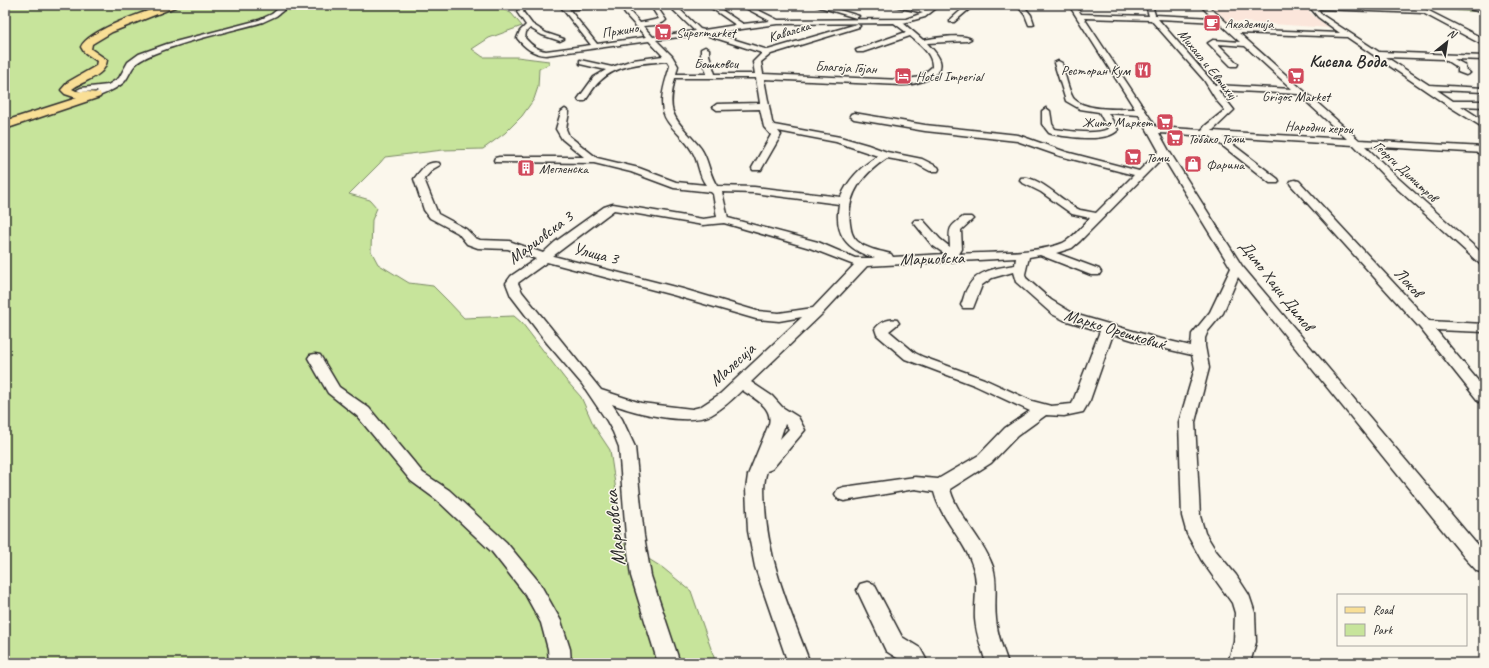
<svg xmlns="http://www.w3.org/2000/svg" width="1489" height="668" viewBox="0 0 1489 668" font-family="Caveat,sans-serif">
<style>
.built{fill:#fbe6db}
.green{fill:#c7e49b;stroke:#798863}
.lines{fill:none;stroke-linecap:round;stroke-linejoin:round}
.minor-casing{stroke:#2b2b2b;stroke-width:3}
.major-casing{stroke:#2b2b2b;stroke-width:3}
.minor{fill:#fbf7ec;fill-rule:evenodd}
.major{fill:#f9df96;fill-rule:evenodd}
.labels{text-anchor:middle;stroke-width:3;stroke-linejoin:round;paint-order:stroke}
.far-poi-label{font-size:14px;fill:#2b2b2b;stroke:#fbf7ec;text-anchor:start}
.far-street-label{font-size:14px;fill:#2b2b2b;stroke:#fbf7ec}
.street-label{font-size:17px;fill:#2b2b2b;stroke:#fbf7ec}
.far-district-label{font-size:18px;font-weight:bold;fill:#2b2b2b;stroke:#fbf7ec}
.near-street-label{font-size:20px;fill:#2b2b2b;stroke:#fbf7ec}
</style>
<rect width="100%" height="100%" fill="#fbf7ec"/>
<filter id="ink" filterUnits="userSpaceOnUse"><feTurbulence type="fractalNoise" baseFrequency=".025" numOctaves="2"/><feDisplacementMap in="SourceGraphic" scale="8" xChannelSelector="R" yChannelSelector="G"/><feConvolveMatrix kernelMatrix="1 2 1 2 8 2 1 2 1" color-interpolation-filters="sRGB"/></filter>
<g filter="url(#ink)">
<polygon class="built" points="1210,5 1303,5 1315,17 1330,28 1227,21"/>
<g class="green">
<polygon points="5,5 493,5 511,13 522,26 489,38 472,49 483,57 517,57 549,61 549,64 539,69 538,87 534,99 522,116 505,133 483,149 443,150 385,157 380,163 349,194 370,200 377,208 372,220 371,251 378,264 409,283 433,286 448,301 464,318 514,316 522,323 565,379 581,397 594,426 610,450 618,504 620,541 663,568 691,591 716,663 5,663"/>
<polygon points="1418,5 1450,5 1484,12 1426,9"/>
</g>
<g class="lines">
<g class="minor-casing">
<g id="minor">
<path d="M283,5H290L276,16L263,22C237,30 151,48 135,65C131,69 129,76 125,81C121,86 99,98 93,97L92,95L98,91L81,92L77,90L81,88L108,85L119,78L128,62L139,54L167,44L259,20L272,14Z"/>
<path d="M520,5H526L523,12L532,24L546,33L564,39L560,41L542,35L530,28L526,32L525,38C531,45 537,50 546,51L591,45L561,7L564,5H606L603,7L569,9L597,44L646,37L625,14L620,5H626L630,12L640,23L659,19L652,8L657,7L666,20C661,26 651,25 643,26L653,37L695,31L668,5H675L700,29L704,30L736,25L707,5H714L743,24L770,21L740,5H748L778,20L906,19L923,13L890,5H903L927,10L933,5H940L925,17L903,23L923,40C933,38 963,33 971,39L967,41L927,43C931,48 938,54 940,61C945,78 914,85 902,85L764,79L772,122L774,125L840,137L868,145L887,152L922,159L938,167L939,169L938,171H930L915,163L887,158C863,174 846,194 850,224C851,231 852,236 857,241C866,249 880,251 891,254L893,257L945,254L932,245L915,224L913,222L915,220H923L940,239L950,247C949,228 948,228 963,217H971L973,219L961,230L962,249L959,254C989,252 1036,254 1063,243C1073,238 1082,226 1090,218L1072,214L1041,192L1021,182L1020,180L1021,178C1038,174 1065,204 1080,210C1085,211 1091,212 1096,213L1134,175L1060,156L1017,141L925,131L854,119L850,116L851,114L854,113L925,125L1018,135L1066,152L1139,171L1159,151L1139,115L1108,113L1118,130C1107,143 1067,137 1052,134L1049,133L1042,124V111L1046,108L1050,111L1052,124L1055,129C1069,131 1095,135 1108,129L1099,112L1080,109L1066,101L1054,63L1058,61L1062,63C1064,71 1069,93 1074,99C1086,111 1119,109 1135,109L1069,5H1075L1081,14L1149,16L1146,5H1152L1155,15L1213,18L1200,5H1207L1234,29L1340,33L1318,17L1308,5L1416,9L1414,7L1417,5L1484,39V44H1481L1423,13L1318,9L1322,15L1379,52L1484,56V60L1454,59L1465,65V69L1470,73L1466,75L1458,72V68L1444,59L1386,57L1429,85L1484,88V92L1437,90L1453,101H1484V107L1461,106L1484,121V128L1447,105L1347,37L1239,33L1359,140L1484,147V153L1365,146L1398,178L1484,255V265L1480,264L1390,182L1354,145L1223,137L1278,179L1279,181L1278,183H1270L1210,136L1159,133L1169,151L1242,266L1484,553V573L1477,571L1465,558L1238,277L1223,313L1208,331L1205,338V346L1209,368L1195,422L1200,516L1205,533L1216,551L1236,575L1249,595L1255,613L1256,642L1250,663H1228L1234,642L1235,613L1232,603L1202,561L1187,534L1182,516L1179,422L1195,368L1192,355L1149,345L1113,334L1090,400L1083,412L1064,416L1046,415L1017,436L991,463L950,489C958,518 983,538 993,567C998,584 994,601 996,619C997,634 1003,649 1008,663H986C982,649 976,634 975,619C974,601 979,584 973,567C965,540 941,520 934,492L915,489L844,501L838,499L835,494L838,489L844,487L915,477L938,479L979,455L1005,428L1030,411L974,385L905,359L877,335L875,329C880,322 889,318 897,320L899,323L889,331L915,353L923,357L984,379L1032,401L1051,406L1072,404L1100,331L1064,320L1052,314L1016,282L1013,272L992,278L982,285L973,308H963L961,305C964,299 964,293 968,287C977,270 998,268 1015,265L1016,258L867,266L822,314L751,382L772,396L782,407L798,417L805,430L772,469L767,471C763,482 764,495 765,507C768,562 791,612 810,663H788L755,567L748,531L746,489L748,475L769,424C773,407 755,399 742,390C733,399 722,409 711,415C686,426 636,413 612,404L622,419L635,447L644,536L651,576L680,663H658L631,576L626,536L619,447L613,432L607,421L582,384L547,343L511,296L506,283L511,276L536,259L508,249L478,248L467,244L458,233L430,218L424,210L414,179C420,171 427,160 439,163L440,165L433,169L424,179L438,214L466,229L475,238L480,240L509,241L543,253L555,242L604,207L613,204L703,219L717,217L713,194L711,192L674,188L631,172L594,163L495,162L494,160L495,158L499,157H584L562,139L556,129L561,112L565,109L569,112L566,129L569,136L597,158L639,168L676,182L706,185C698,175 699,161 692,151C686,140 675,132 668,122C656,105 665,84 670,66L667,61C644,63 617,64 600,81C594,86 590,94 585,101H579L578,99L594,77L606,70L580,64V60L612,67L633,60L663,56L649,41L546,55C533,54 525,48 517,38L520,31L526,25L517,12ZM1084,18L1151,20L1204,80L1217,101L1225,110L1205,126L1202,130L1156,127ZM1158,19L1218,22L1240,42L1213,40L1208,43L1231,66H1237L1238,64L1218,44L1245,46L1292,89L1215,85ZM894,23L906,32L856,50L857,52H863L910,36C919,44 933,54 932,67L920,77L902,80L763,74L761,62L771,54L859,27L860,26L857,24L768,50L713,33L777,24ZM703,34L762,53L753,62L755,74H715L709,55V49L705,47L701,49V55L707,74H676L678,66L672,56L656,40ZM675,78H756L760,103L717,104L713,107L717,110L760,109L764,127L771,135L752,168L753,170H761L762,168L781,135L778,131L836,142L878,156C862,166 848,179 841,197L754,187L717,186C710,176 709,163 703,152C700,146 695,142 691,137C670,114 668,109 675,78ZM1218,90L1298,94L1347,139L1212,131L1234,110ZM1163,157L1231,268L1210,312L1192,334L1191,346L1157,338L1074,314L1051,300L1026,278L1025,274L1029,257L1040,255L1091,275H1099L1101,272L1099,269L1056,253L1072,248L1080,241ZM722,192L754,193L839,204C834,234 846,250 875,258H855L818,242L728,218ZM614,210L703,225L724,223L810,248L854,265L813,308L779,313L757,311L683,289L553,256ZM547,262L673,295L756,319L779,321L802,317L720,394L700,407L692,409L641,403L601,390L522,292L518,283L519,282ZM785,424L789,429L780,439Z"/>
<polygon points="813,5 823,5 859,16 856,18"/>
<polygon points="967,5 974,5 954,22 950,22 950,20"/>
<polygon points="1017,5 1023,5 1031,15 1034,24 1033,25 1029,25 1025,15"/>
<polygon points="1455,5 1466,5 1484,9 1484,13"/>
<polygon points="1295,180 1299,181 1429,321 1484,324 1484,332 1436,330 1484,388 1484,403 1479,402 1420,328 1291,185 1290,183 1291,181"/>
<polygon points="315,354 320,355 339,387 369,408 423,473 449,490 506,542 539,582 561,621 570,649 571,663 549,663 548,649 541,623 525,594 492,552 437,500 411,481 357,416 328,393 308,358 310,355"/>
<polygon points="867,582 874,584 902,637 920,648 928,663 905,663 886,651 857,590 860,584"/>
</g>
</g>
<g class="major-casing">
<path id="major" d="M167,5H180L112,32L92,44L91,49L107,60C105,77 84,80 72,89L76,91L100,93L101,95L100,97L5,129V121L77,98L65,94L61,90L68,82L96,66L97,61L84,52L81,47C88,30 149,10 167,5Z"/>
</g>
<use href="#minor" class="minor"/>
<use href="#major" class="major"/>
</g>
</g>
<defs>
<g id="cafe-square" transform="scale(0.9)"><rect x="-9" y="-9" width="18" height="18" rx="4" fill="#d1495b" stroke="#fbf7ec"/><path d="M-5.5-4.5H6V0H3Q3 3.5 0 3.5H-2.5Q-5.5 3.5-5.5 0ZM3-3.2v2h1.7v-2ZM-6 4.5H4V6H-6Z" fill="#fff"/></g>
<g id="supermarket-square" transform="scale(0.9)"><rect x="-9" y="-9" width="18" height="18" rx="4" fill="#d1495b" stroke="#fbf7ec"/><path d="M-6-5.5h2.5l.6 2H6L4.5 2H-2.5L-4.4-4H-6ZM-1.5 3.2a1.3 1.3 0 1 0 .1 0ZM3 3.2a1.3 1.3 0 1 0 .1 0Z" fill="#fff"/></g>
<g id="restaurant-square" transform="scale(0.9)"><rect x="-9" y="-9" width="18" height="18" rx="4" fill="#d1495b" stroke="#fbf7ec"/><path d="M-5-6h1v4h1v-4h1v4h1v-4h1v5L-1.5 .5V6h-2V.5L-5-1ZM5-6V6H3V1.5H1.5Q1.5-4 5-6Z" fill="#fff"/></g>
<g id="hotel-square" transform="scale(0.9)"><rect x="-9" y="-9" width="18" height="18" rx="4" fill="#d1495b" stroke="#fbf7ec"/><path d="M-6-4.5h1.5V1H6V5H4.5V3h-9V5H-6ZM-4 0a1.8 1.8 0 1 1 3.6 0ZM.5 0V-2.5h3Q6-2.5 6 0Z" fill="#fff"/></g>
<g id="shop-square" transform="scale(0.9)"><rect x="-9" y="-9" width="18" height="18" rx="4" fill="#d1495b" stroke="#fbf7ec"/><path d="M-5-2.5h2.3a2.7 3.5 0 0 1 5.4 0H5L5.5 6h-11ZM-1.5-2.5h3a1.5 2.3 0 0 0-3 0Z" fill="#fff"/></g>
<g id="building-square" transform="scale(0.9)"><rect x="-9" y="-9" width="18" height="18" rx="4" fill="#d1495b" stroke="#fbf7ec"/><path d="M-4-6H4V6H1V3H-1V6H-4ZM-2.5-4.3h1.7v1.8h-1.7ZM.8-4.3h1.7v1.8H.8ZM-2.5-1h1.7V.8h-1.7ZM.8-1h1.7V.8H.8Z" fill="#fff"/></g>
</defs>
<g fill-rule="evenodd">
<use href="#cafe-square" x="1212" y="23"/>
<use href="#supermarket-square" x="663" y="32"/>
<use href="#restaurant-square" x="1143" y="70"/>
<use href="#hotel-square" x="903" y="76"/>
<use href="#supermarket-square" x="1296" y="76"/>
<use href="#supermarket-square" x="1165" y="122"/>
<use href="#supermarket-square" x="1175" y="138"/>
<use href="#supermarket-square" x="1133" y="157"/>
<use href="#shop-square" x="1193" y="164"/>
<use href="#building-square" x="526" y="168"/>
</g>
<g class="labels">
<g class="far-poi-label">
<text x="1225" y="28">Академија</text>
<text x="676" y="37">Supermarket</text>
<text x="1130" y="75" text-anchor="end">Ресторан Кум</text>
<text x="916" y="81">Hotel Imperial</text>
<text x="1296" y="101" text-anchor="middle">Grigos Market</text>
<text x="1152" y="127" text-anchor="end">Жито Маркет</text>
<text x="1188" y="143">Тобако Томи</text>
<text x="1146" y="162">Томи</text>
<text x="1206" y="169">Фарина</text>
<text x="539" y="173">Мегленска</text>
</g>
<g class="far-street-label">
<text transform="translate(620 30) rotate(-9)" y="5">Пржино</text>
<text transform="translate(789 31) rotate(-17)" y="5">Кавалска</text>
<text x="716" y="68">Бошковси</text>
<text transform="translate(1208 64) rotate(51)" y="5">Михаил и Евтихиј</text>
<text transform="translate(846 67) rotate(3)" y="5">Благоја Гојан</text>
<text transform="translate(1319 127) rotate(3)" y="5">Народни херои</text>
<text transform="translate(1406 171) rotate(43)" y="5">Георги Димитров</text>
</g>
<g class="street-label">
<text transform="translate(540 237) rotate(-37)" y="6">Мариовска 3</text>
<text transform="translate(596 253) rotate(14)" y="6">Улица 3</text>
<text transform="translate(932 258) rotate(-2)" y="6">Мариовска</text>
<text transform="translate(1409 282) rotate(48)" y="6">Локов</text>
<text transform="translate(1277 285) rotate(52)" y="6">Димо Хаџи Димов</text>
<text transform="translate(1115 329) rotate(17)" y="6">Марко Орешковиќ</text>
<text transform="translate(732 364) rotate(-42)" y="6">Малесија</text>
</g>
<g class="far-district-label">
<text x="1348" y="67">Кисела Вода</text>
</g>
<g class="near-street-label">
<text transform="translate(614 528) rotate(-96)" y="7">Мариовска</text>
</g>
</g>
<rect width="1489" height="668" fill="none" stroke="#fbf7ec" stroke-width="20"/>
<rect x="10" y="10" width="1469" height="648" fill="none" stroke="#2b2b2b" stroke-width="1.5" filter="url(#ink)"/>
<rect x="1337" y="594" width="130" height="52" fill="#fbf7ec" stroke="#a8a59f"/>
<rect x="1345" y="607" width="20" height="6" fill="#f9df96" stroke="#a8a59f"/>
<text x="1373" y="614" font-size="12" fill="#2b2b2b">Road</text>
<rect x="1345" y="624" width="20" height="12" fill="#c7e49b" stroke="#a8a59f"/>
<text x="1373" y="634" font-size="12" fill="#2b2b2b">Park</text>
<g transform="translate(1447 42) rotate(30)" stroke="#fbf7ec" stroke-width="3" paint-order="stroke">
<path d="M0-3L7 15L0 10L-7 15Z" fill="#2b2b2b"/>
<text y="-6" font-size="11" font-weight="bold" text-anchor="middle" fill="#2b2b2b">N</text>
</g>
</svg>
